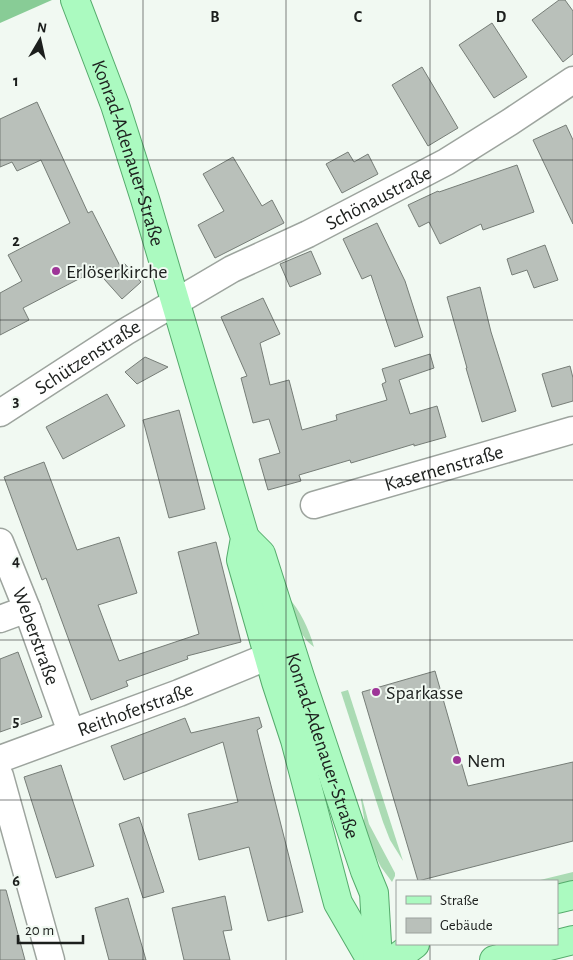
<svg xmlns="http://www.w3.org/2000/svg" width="573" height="960" viewBox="0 0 573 960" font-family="'Alegreya Sans',sans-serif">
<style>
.green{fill:#abdbb4}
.water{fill:#88cc96}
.building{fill:#b9c0ba;stroke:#767d77}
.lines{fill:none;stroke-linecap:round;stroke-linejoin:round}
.minor-casing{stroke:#9da49e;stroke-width:29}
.primary-casing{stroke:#55ab6c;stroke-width:30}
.minor{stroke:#fff;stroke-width:26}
.primary{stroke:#abfac0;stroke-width:28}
.grid{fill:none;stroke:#1c1f1d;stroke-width:1;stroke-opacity:0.55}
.poi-dot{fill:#9e3598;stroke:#f1f9f2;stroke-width:2}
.labels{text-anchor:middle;stroke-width:4;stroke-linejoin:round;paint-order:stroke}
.street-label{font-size:20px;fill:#1c1f1d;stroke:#f1f9f2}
.poi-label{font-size:20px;fill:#1c1f1d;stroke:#f1f9f2;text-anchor:start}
.grid-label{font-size:16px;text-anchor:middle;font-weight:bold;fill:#1c1f1d;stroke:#f1f9f2;stroke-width:4;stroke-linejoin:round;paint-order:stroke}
</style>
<rect width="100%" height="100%" fill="#f1f9f2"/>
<g class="green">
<path d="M287,596C300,610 309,629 314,647C297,634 294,616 287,596Z"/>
<polygon points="348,690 403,861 390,840 383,822 341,692"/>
<polygon points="362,798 369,824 395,873 395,876 392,882 381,867 369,843 363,826 364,818 361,800"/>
<polygon points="573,872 573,881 557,885 557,881 536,881"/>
</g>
<polygon class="water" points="0,0 52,0 0,23"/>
<g class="building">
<polygon points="559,0 565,0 573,11 573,54 563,62 532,20"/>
<polygon points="492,23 527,77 494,98 459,45"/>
<polygon points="422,67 458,128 428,146 392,85"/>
<polygon points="37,102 88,213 92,211 120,266 124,263 141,282 122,299 96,270 23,308 29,320 0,335 0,293 22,281 8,255 70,223 41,160 17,171 12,162 0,167 0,119"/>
<polygon points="566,125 573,140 573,224 533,140"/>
<polygon points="348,152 354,162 368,154 378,174 342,193 326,164"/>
<polygon points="233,157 262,206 272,200 284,223 215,258 198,225 224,211 203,174"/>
<polygon points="517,165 534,212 483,230 481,224 440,244 429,222 419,227 408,205 438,191 439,192"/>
<polygon points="377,223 405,281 423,337 395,347 371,275 362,279 343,239"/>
<polygon points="545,245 558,280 534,288 527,270 512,275 507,259"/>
<polygon points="311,251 321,274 290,287 280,264"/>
<polygon points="480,287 491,332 516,411 482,422 466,368 467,368 447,297"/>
<polygon points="263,298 280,334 260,343 270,385 289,380 302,430 337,420 336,415 387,400 382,384 386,382 382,369 430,354 434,368 399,380 410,414 437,406 446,437 414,446 414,444 351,463 350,460 299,475 301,481 268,490 259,459 280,453 269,419 253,423 241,378 247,376 221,317"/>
<polygon points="145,357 168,367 137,384 125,372"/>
<polygon points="570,366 573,378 573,401 552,407 542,374"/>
<polygon points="107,394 125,426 63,459 46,427"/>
<polygon points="179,410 205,509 169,518 143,420"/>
<polygon points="44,462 77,550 119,537 137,593 98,605 119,661 199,634 178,552 216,542 241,642 187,656 188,659 126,681 128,686 91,700 46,578 42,580 4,477"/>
<polygon points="18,652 42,717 0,732 0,659"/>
<polygon points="435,671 468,786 573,762 573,841 418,881 362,692"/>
<polygon points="259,717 262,727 257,730 303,912 268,921 249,847 199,860 188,814 238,802 223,742 124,780 111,746 185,718 191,733"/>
<polygon points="61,765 94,866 56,878 24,777"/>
<polygon points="139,817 164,892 143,898 119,824"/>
<polygon points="0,890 6,890 25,960 0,960"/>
<polygon points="225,896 232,930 223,931 230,960 184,960 172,908"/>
<polygon points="128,898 146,960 109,960 95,908"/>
</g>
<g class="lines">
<g class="minor-casing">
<g id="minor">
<path id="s1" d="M0,413L125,332L232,269L308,234L446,162L510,122L573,80"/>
<path id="s2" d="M314,505L573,430"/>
<path id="s3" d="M0,542L27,609L71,732"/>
<polyline points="0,619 27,609"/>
<path id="s4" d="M0,759L179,693L269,656"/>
<polyline points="0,776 51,960"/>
</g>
</g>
<g class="primary-casing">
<g id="primary">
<path id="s5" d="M75,0L115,105L145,199L245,538L241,560L276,682L295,740L335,892L338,903L371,960"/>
<path id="s6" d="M245,538L261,554L300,677L365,871L374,893L378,960"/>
<polyline points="557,899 573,895"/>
<polyline points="394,960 415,944"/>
<polyline points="494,960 573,940"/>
</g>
</g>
<use href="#minor" class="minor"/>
<use href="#primary" class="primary"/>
</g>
<path class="grid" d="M143,0V960M286,0V960M430,0V881M0,160H573M0,320H573M0,480H573M0,640H573M0,800H573M430,944V960"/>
<g class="poi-dot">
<circle cx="56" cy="271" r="5"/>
<circle cx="376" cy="692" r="5"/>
<circle cx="457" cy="760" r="5"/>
</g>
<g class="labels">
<g class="street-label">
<text dy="7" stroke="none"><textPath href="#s5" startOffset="162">Konrad-Adenauer-Straße</textPath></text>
<text dy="7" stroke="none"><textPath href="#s1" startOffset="436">Schönaustraße</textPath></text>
<text dy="7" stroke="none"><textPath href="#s1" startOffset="104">Schützenstraße</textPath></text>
<text dy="7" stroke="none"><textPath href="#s2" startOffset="135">Kasernenstraße</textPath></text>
<text dy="7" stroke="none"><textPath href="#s3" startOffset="101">Weberstraße</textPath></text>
<text dy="7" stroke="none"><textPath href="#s4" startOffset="144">Reithoferstraße</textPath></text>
<text dy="7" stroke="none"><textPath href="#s6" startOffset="224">Konrad-Adenauer-Straße</textPath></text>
</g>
<g class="poi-label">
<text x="66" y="278">Erlöserkirche</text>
<text x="386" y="699">Sparkasse</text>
<text x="467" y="767">Nem</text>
</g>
</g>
<g class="grid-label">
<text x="215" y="22">B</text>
<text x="358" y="22">C</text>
<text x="501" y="22">D</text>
<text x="16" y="86">1</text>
<text x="16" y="246">2</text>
<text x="16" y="406">3</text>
<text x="16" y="566">4</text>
<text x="16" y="726">5</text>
<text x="16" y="886">6</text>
</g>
<rect x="396" y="880" width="162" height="65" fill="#f1f9f2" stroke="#9ca29d"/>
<rect x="406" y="896" width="25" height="8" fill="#abfac0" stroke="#9ca29d"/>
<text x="440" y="905" font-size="15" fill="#1c1f1d">Straße</text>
<rect x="406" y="918" width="25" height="15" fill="#b9c0ba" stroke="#9ca29d"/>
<text x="440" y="930" font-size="15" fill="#1c1f1d">Gebäude</text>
<g transform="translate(40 40) rotate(9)" stroke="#f1f9f2" stroke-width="4" paint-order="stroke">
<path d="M0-4L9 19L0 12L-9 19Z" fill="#1c1f1d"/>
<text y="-8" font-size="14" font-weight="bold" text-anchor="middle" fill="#1c1f1d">N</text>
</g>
<path d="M18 935v8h65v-8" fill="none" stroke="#1c1f1d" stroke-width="2.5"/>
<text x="25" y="935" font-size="15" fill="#1c1f1d" stroke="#f1f9f2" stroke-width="4" paint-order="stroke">20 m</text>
</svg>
